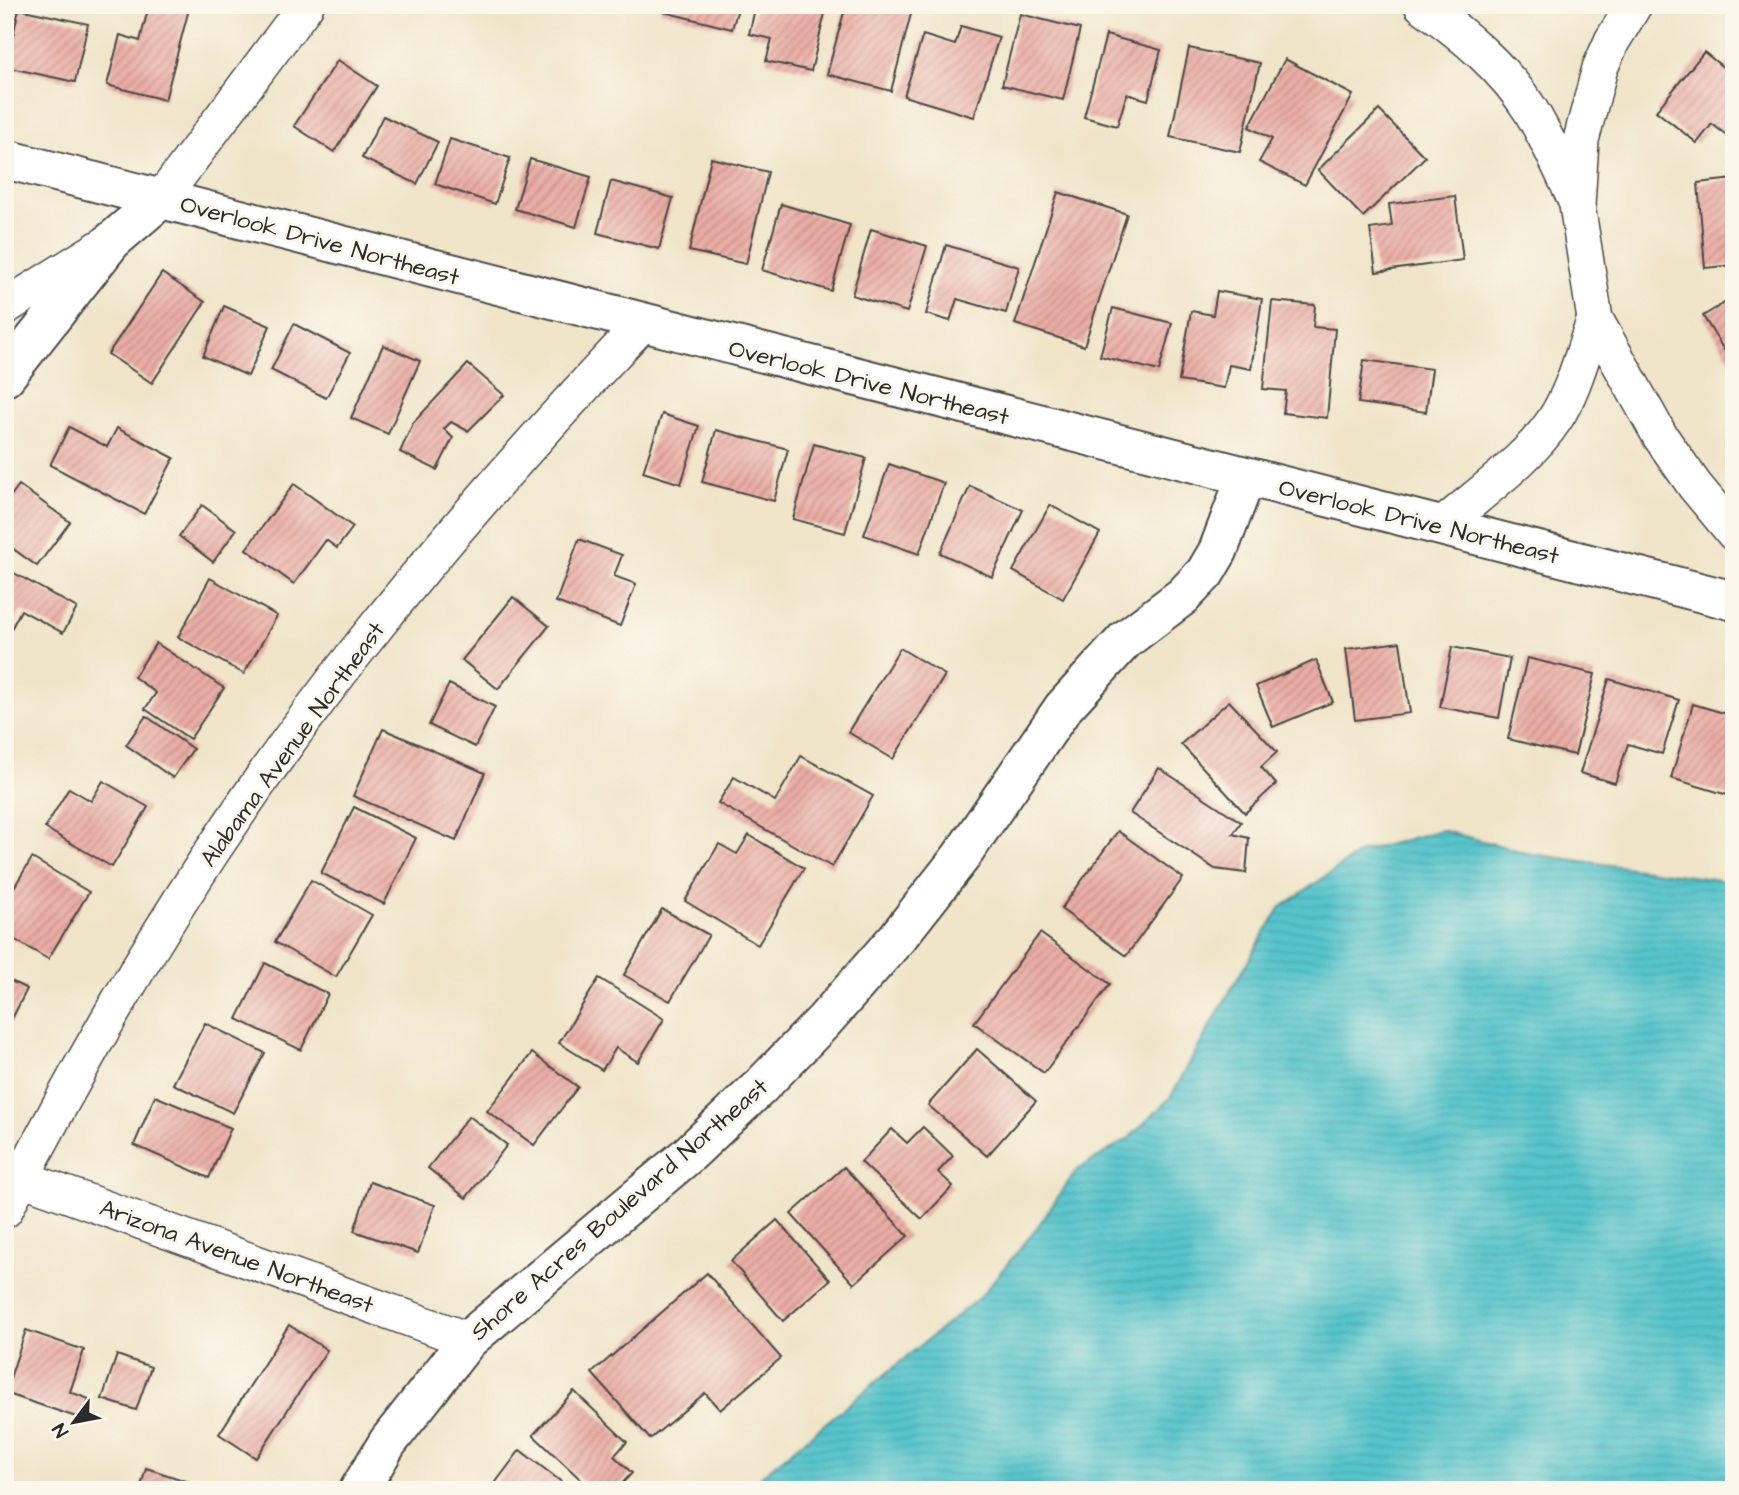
<svg xmlns="http://www.w3.org/2000/svg" width="1739" height="1495" viewBox="0 0 1739 1495" font-family="'Architects Daughter',sans-serif">
<style>
.water{fill:url(#water-rules);stroke:#41787c;stroke-width:2}
.building{fill:url(#building-hatch)}
.lines{fill:none;stroke-linecap:round;stroke-linejoin:round}
.minor-casing{stroke:#494743;stroke-width:38}
.tertiary-casing{stroke:#494743;stroke-width:42}
.minor{stroke:#fff;stroke-width:35}
.tertiary{stroke:#fff;stroke-width:38}
.labels{text-anchor:middle;stroke-width:6;stroke-linejoin:round;paint-order:stroke}
.street-label{font-size:24px;fill:#2b2b2b;stroke:#fbf7ec}
</style>
<defs>
<pattern id="water-rules" width="6" height="5" patternUnits="userSpaceOnUse" patternTransform="scale(1.75)"><rect width="6" height="5" fill="#57c5cc"/><path d="M0 2.5h6" fill="none" stroke="#4ca9af"/></pattern>
<pattern id="building-hatch" width="6" height="6" patternUnits="userSpaceOnUse" patternTransform="scale(1.75)"><rect width="6" height="6" fill="#ebaea5"/><path d="M-1 1l2-2M0 6l6-6M5 7l2-2" fill="none" stroke="#bf8e87"/></pattern>
</defs>
<rect width="100%" height="100%" fill="#fbf7ec"/>
<filter id="ink" filterUnits="userSpaceOnUse"><feTurbulence type="fractalNoise" baseFrequency=".0143" numOctaves="2"/><feDisplacementMap in="SourceGraphic" scale="14" xChannelSelector="R" yChannelSelector="G"/><feConvolveMatrix kernelMatrix="1 2 1 2 8 2 1 2 1" color-interpolation-filters="sRGB"/></filter>
<filter id="wash" filterUnits="userSpaceOnUse"><feTurbulence type="fractalNoise" baseFrequency=".00686" numOctaves="4" result="noise"/><feDisplacementMap in="SourceGraphic" scale="28" xChannelSelector="R" yChannelSelector="G"/><feGaussianBlur stdDeviation="1.57" result="paint"/><feColorMatrix in="noise" values="0 0 0 0 0 0 0 0 0 0 0 0 0 0 0 0 0 1.4 0 .05"/><feComposite in="paint" operator="in"/></filter>
<g filter="url(#wash)">
<rect width="100%" height="100%" fill="#f0e5c9"/>
<polygon class="water" points="1441,830 1531,854 1734,882 1734,1490 750,1490 761,1476 981,1296 1036,1229 1076,1171 1129,1138 1170,1098 1234,984 1280,908 1361,852"/>
<g id="blocks">
<g class="building">
<polygon points="149,5 190,5 165,100 107,85 120,35 140,41"/>
<polygon points="662,5 739,5 732,29 660,11"/>
<polygon points="756,5 827,5 811,71 766,61 772,39 749,34"/>
<polygon points="846,5 913,6 891,91 827,74"/>
<polygon points="19,9 88,24 75,82 6,67"/>
<polygon points="1020,14 1080,29 1063,100 1002,85"/>
<polygon points="961,26 999,37 974,117 904,96 923,35 955,45"/>
<polygon points="1106,35 1161,50 1148,100 1127,94 1117,126 1084,117"/>
<polygon points="1189,48 1260,63 1240,152 1170,137"/>
<polygon points="1704,52 1724,68 1734,56 1734,141 1712,124 1697,143 1656,111"/>
<polygon points="1285,59 1353,95 1305,185 1259,162 1272,139 1249,127"/>
<polygon points="338,60 377,86 334,152 294,126"/>
<polygon points="1379,110 1425,157 1363,217 1318,170"/>
<polygon points="383,116 438,142 417,184 362,158"/>
<polygon points="450,139 510,158 495,204 435,184"/>
<polygon points="711,158 768,172 746,264 689,251"/>
<polygon points="530,159 591,177 576,227 515,209"/>
<polygon points="1734,179 1734,265 1705,268 1698,183"/>
<polygon points="611,181 673,198 659,249 597,233"/>
<polygon points="1058,192 1127,214 1084,346 1015,324"/>
<polygon points="1455,196 1463,260 1376,272 1370,229 1392,226 1389,204"/>
<polygon points="781,204 850,225 831,291 762,270"/>
<polygon points="871,229 927,246 907,312 852,295"/>
<polygon points="946,245 1019,267 1006,313 957,299 950,321 926,314"/>
<polygon points="162,273 205,302 152,383 108,354"/>
<polygon points="1217,291 1262,299 1251,369 1229,365 1224,388 1179,381 1191,311 1213,315"/>
<polygon points="1734,297 1734,366 1703,316"/>
<polygon points="1272,301 1315,305 1313,327 1335,329 1327,418 1283,413 1286,391 1263,389"/>
<polygon points="224,306 270,326 248,376 203,356"/>
<polygon points="1113,308 1172,323 1159,371 1100,356"/>
<polygon points="294,324 350,353 326,398 271,370"/>
<polygon points="383,345 420,361 388,434 351,418"/>
<polygon points="1364,360 1432,369 1426,412 1358,403"/>
<polygon points="468,364 504,395 468,431 451,422 444,429 453,438 437,470 400,452 413,423"/>
<polygon points="662,414 699,426 681,484 643,472"/>
<polygon points="69,427 107,447 117,428 174,458 144,514 50,465"/>
<polygon points="716,430 788,449 774,501 702,482"/>
<polygon points="814,444 866,458 845,533 793,519"/>
<polygon points="889,464 944,483 919,554 864,535"/>
<polygon points="294,484 353,527 337,548 326,540 294,584 246,549"/>
<polygon points="19,485 70,522 37,566 5,543 5,504"/>
<polygon points="970,486 1023,510 992,577 940,553"/>
<polygon points="202,505 236,530 213,562 179,536"/>
<polygon points="1050,505 1100,533 1063,599 1013,571"/>
<polygon points="579,539 622,555 614,576 636,584 620,626 556,602"/>
<polygon points="5,568 77,608 63,633 21,610 8,635 5,633"/>
<polygon points="210,578 277,616 244,674 178,637"/>
<polygon points="513,597 549,626 498,689 462,660"/>
<polygon points="1400,642 1410,713 1355,720 1346,649"/>
<polygon points="156,643 224,688 190,739 145,709 156,693 134,677"/>
<polygon points="1452,647 1510,658 1499,718 1440,707"/>
<polygon points="900,648 945,675 893,759 848,732"/>
<polygon points="1527,658 1595,674 1575,755 1508,739"/>
<polygon points="1316,660 1333,702 1273,727 1256,686"/>
<polygon points="1609,679 1679,700 1662,754 1628,744 1615,783 1580,773"/>
<polygon points="449,684 495,707 475,747 429,725"/>
<polygon points="1229,701 1277,752 1261,767 1276,784 1245,813 1181,744"/>
<polygon points="1693,704 1734,716 1734,797 1671,778"/>
<polygon points="146,716 193,749 173,778 126,745"/>
<polygon points="383,729 485,773 456,841 353,796"/>
<polygon points="801,756 873,796 832,867 718,803 734,777 775,801"/>
<polygon points="1159,768 1241,822 1233,834 1249,838 1246,873 1215,869 1130,813"/>
<polygon points="103,781 148,807 112,867 45,828 69,788 91,801"/>
<polygon points="354,807 416,838 384,904 321,873"/>
<polygon points="1118,831 1183,878 1126,956 1061,909"/>
<polygon points="749,835 804,868 758,945 685,901 719,844 737,854"/>
<polygon points="32,858 89,892 48,959 5,934 5,902"/>
<polygon points="311,880 372,915 336,977 275,942"/>
<polygon points="662,909 709,935 670,1001 624,975"/>
<polygon points="1040,933 1110,984 1044,1073 974,1023"/>
<polygon points="265,963 328,994 301,1050 237,1019"/>
<polygon points="5,978 27,989 8,1027 5,1026"/>
<polygon points="599,978 664,1019 638,1062 616,1048 602,1070 559,1043"/>
<polygon points="205,1023 265,1053 233,1113 173,1084"/>
<polygon points="977,1049 1036,1101 987,1156 928,1105"/>
<polygon points="532,1053 578,1087 534,1145 487,1111"/>
<polygon points="155,1096 231,1128 209,1178 134,1145"/>
<polygon points="469,1116 507,1145 466,1198 428,1168"/>
<polygon points="923,1127 953,1156 938,1172 953,1186 922,1219 861,1162 892,1129 907,1143"/>
<polygon points="844,1167 908,1236 854,1284 791,1214"/>
<polygon points="370,1182 435,1205 418,1253 354,1231"/>
<polygon points="777,1220 830,1280 783,1321 731,1261"/>
<polygon points="707,1273 781,1358 720,1410 705,1393 650,1439 592,1373"/>
<polygon points="289,1325 327,1350 256,1458 219,1434"/>
<polygon points="26,1330 84,1350 70,1392 89,1399 82,1419 5,1393"/>
<polygon points="117,1355 151,1367 136,1410 102,1399"/>
<polygon points="574,1391 627,1442 614,1456 632,1473 616,1490 592,1490 533,1435"/>
<polygon points="520,1450 572,1490 490,1490"/>
<polygon points="146,1468 211,1489 211,1490 140,1490"/>
</g>
</g>
</g>
<g filter="url(#ink)">
<use href="#blocks" fill-opacity="0" stroke="#494743" stroke-width="2"/>
<g class="lines">
<g class="minor-casing">
<g id="minor">
<path d="M1422,5C1463,34 1504,68 1531,111C1548,139 1561,169 1575,199"/>
<polyline points="1634,5 1612,41 1600,68 1581,140 1577,205 1595,319 1660,436 1695,486 1734,533"/>
<polyline points="161,199 306,5"/>
<polyline points="5,307 106,244"/>
<path d="M1441,527C1477,495 1529,459 1555,419C1574,390 1583,352 1595,319"/>
<polyline points="5,1172 468,1340"/>
<path d="M5,1210C106,1010 224,818 363,643C451,532 545,426 642,324"/>
</g>
</g>
<g class="tertiary-casing">
<g id="tertiary">
<polyline points="5,159 1734,601"/>
<polyline points="5,377 112,241 161,199"/>
<polyline points="359,1490 388,1442 468,1340 688,1155 760,1087 824,1021 897,938 960,858 1063,708 1125,640 1183,596 1205,573 1218,551 1246,477"/>
</g>
</g>
<use href="#minor" class="minor"/>
<use href="#tertiary" class="tertiary"/>
</g>
</g>
<g class="labels">
<g class="street-label">
<text transform="translate(320 240) rotate(15)" y="8">Overlook Drive Northeast</text>
<text transform="translate(869 382) rotate(14)" y="8">Overlook Drive Northeast</text>
<text transform="translate(1419 521) rotate(14)" y="8">Overlook Drive Northeast</text>
<text transform="translate(292 744) rotate(-54)" y="8">Alabama Avenue Northeast</text>
<text transform="translate(619 1209) rotate(-41)" y="8">Shore Acres Boulevard Northeast</text>
<text transform="translate(237 1256) rotate(20)" y="8">Arizona Avenue Northeast</text>
</g>
</g>
<rect width="1739" height="1495" fill="none" stroke="#fbf7ec" stroke-width="28"/>
<g transform="translate(74 1422) rotate(238)" stroke="#fbf7ec" stroke-width="5" paint-order="stroke">
<path d="M0-5L12 26L0 18L-12 26Z" fill="#2b2b2b"/>
<text y="-10" font-size="19" font-weight="bold" text-anchor="middle" fill="#2b2b2b">N</text>
</g>
</svg>
